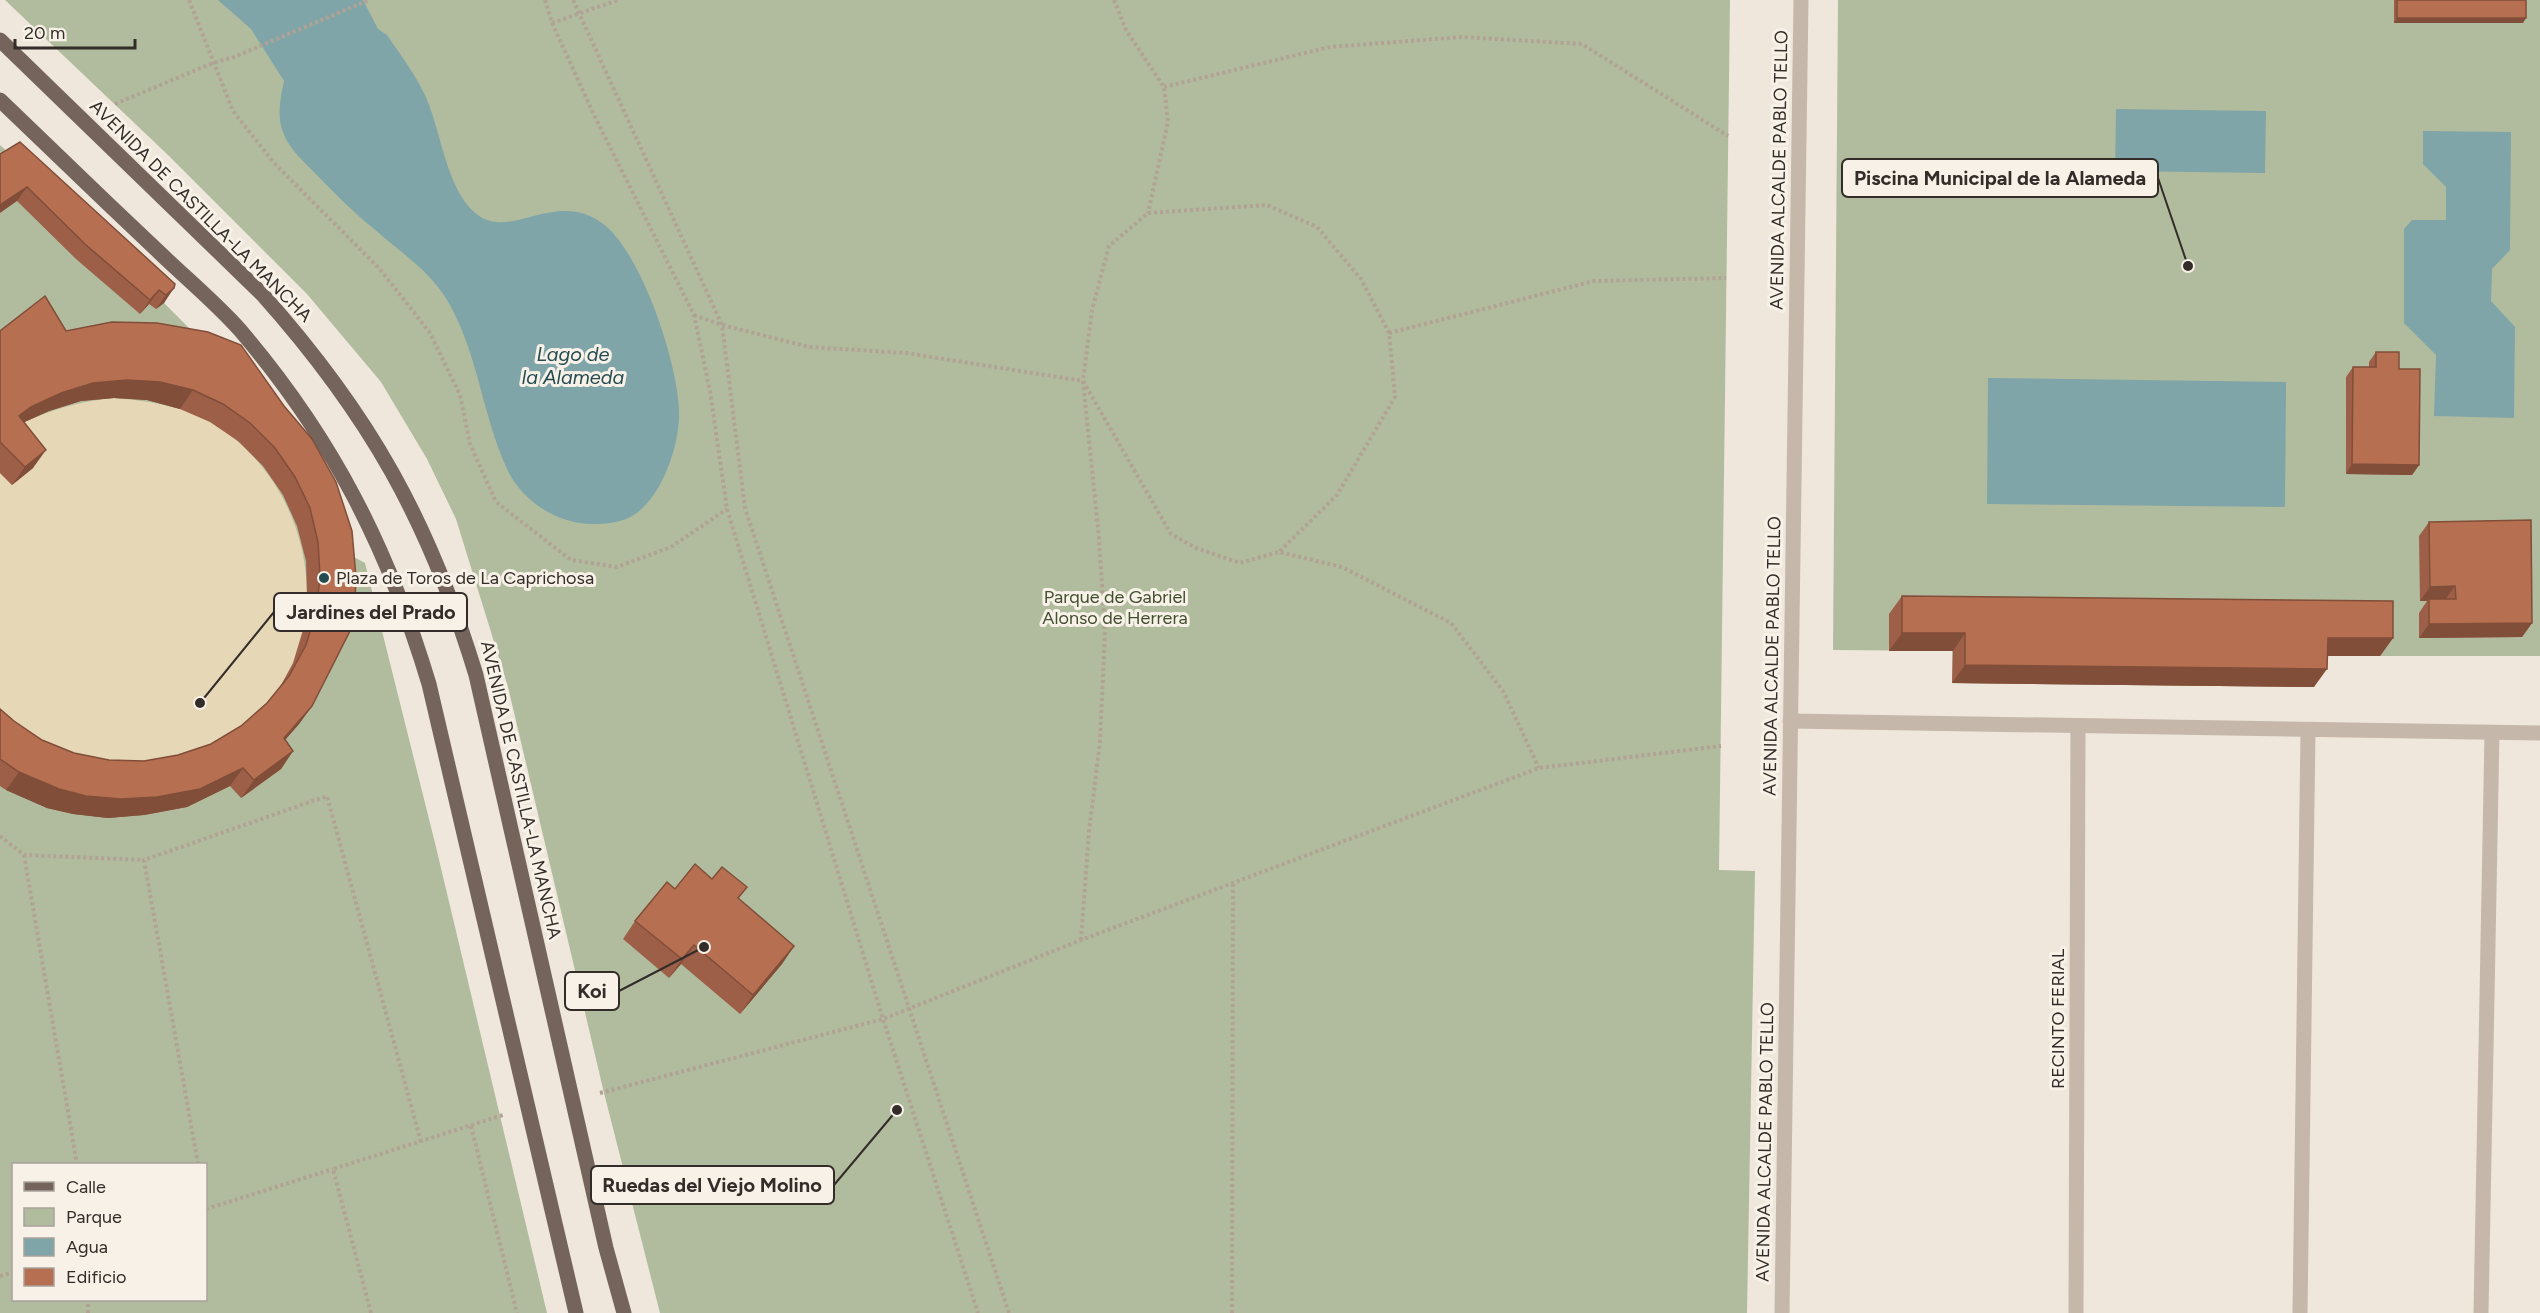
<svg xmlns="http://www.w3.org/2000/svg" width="2540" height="1313" viewBox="0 0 2540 1313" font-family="Figtree,sans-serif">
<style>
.green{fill:#b1bc9e;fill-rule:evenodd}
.sand{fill:#e6d8b7}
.water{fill:#7fa5a8}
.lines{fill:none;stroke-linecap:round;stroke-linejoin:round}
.path{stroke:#b1a294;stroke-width:4;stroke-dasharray:3 3;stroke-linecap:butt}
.minor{stroke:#c5b7aa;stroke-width:15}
.major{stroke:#74645b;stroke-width:15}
.wall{fill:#9d5f47}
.shaded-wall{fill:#804e39}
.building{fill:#b76f52;stroke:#804e39;stroke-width:1.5}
.poi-dot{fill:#234b50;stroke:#f7f1e8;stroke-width:2}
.labels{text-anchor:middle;stroke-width:6;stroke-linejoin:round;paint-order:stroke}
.street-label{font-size:18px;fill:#332c28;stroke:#f7f1e8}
.poi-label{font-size:18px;fill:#332c28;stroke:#f7f1e8;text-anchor:start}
.park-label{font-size:18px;fill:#424f2f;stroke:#f7f1e8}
.water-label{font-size:20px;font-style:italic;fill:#234b50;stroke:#f7f1e8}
.leader{fill:none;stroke:#332c28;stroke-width:2}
.callout-dot{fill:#332c28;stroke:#f7f1e8;stroke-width:2}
.callout{fill:#f7f1e8;stroke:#332c28;stroke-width:2}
.callout-label{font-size:20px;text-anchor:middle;font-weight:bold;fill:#332c28}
</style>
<rect width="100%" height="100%" fill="#efe7dc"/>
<g class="green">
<polygon points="5,0 1730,0 1719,870 1755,871 1747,1313 660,1313 604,1093 508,687 456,519 427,459 381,382 307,294 168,155"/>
<polygon points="1838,0 2540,0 2540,656 2315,656 2314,687 1952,683 1952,651 1833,650"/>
<path d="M0,145L165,298L164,303L195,334L339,549L365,563L435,843L547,1313H0ZM14,1164H206V1300H14Z"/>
</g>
<path class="sand" d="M114,398C148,401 180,405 210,422C313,481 343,634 255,720C248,727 237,732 228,737C207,749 186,761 165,774L0,739V473L12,485L18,425C50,410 79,401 114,398Z"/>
<g class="water">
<path d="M218,0H363L378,29L387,35C400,54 415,74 425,95C440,128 445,180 470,208C506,248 551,187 602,223C641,251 677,361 679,409C681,443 661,505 626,519C616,523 605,524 595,524C559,525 522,502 507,469C482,415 478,352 447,300C430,271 399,251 374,229C352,211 333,192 314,172C304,162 291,150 285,137C276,119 280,100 284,81L251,29Z"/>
<polygon points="2116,109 2266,111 2265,173 2115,171"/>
<polygon points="2423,131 2511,132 2510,250 2492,269 2491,301 2515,327 2514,418 2434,416 2436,355 2404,323 2404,229 2412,220 2446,220 2446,187 2423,164"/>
<polygon points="1988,378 2286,382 2285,507 1987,504"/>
</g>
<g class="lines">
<g class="path">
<polyline points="189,0 233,111 274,163 379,268 430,333 460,395 470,444 496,502 571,560 617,567 671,547 727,509"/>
<polyline points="545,0 552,23 595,117 694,315 710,391 727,509 883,1019 978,1313"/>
<polyline points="573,0 722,325 745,508 1009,1313"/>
<polyline points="1114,0 1126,30 1164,87 1168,122 1148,213"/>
<polyline points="552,23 618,0"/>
<polyline points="1164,87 1330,47 1462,37 1582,44 1728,136"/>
<polyline points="115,104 213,63 234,57 369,0"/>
<polyline points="694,315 722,325 809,347 906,353 1083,381 1171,534 1196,548 1240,563 1279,552"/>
<polyline points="1389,333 1594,281 1726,278"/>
<polyline points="0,836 24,855 144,860"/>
<polyline points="24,855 77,1164"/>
<polyline points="1081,940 1089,832 1100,741 1105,632 1099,538 1083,381 1092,310 1109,246 1148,213 1267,205 1317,227 1361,279 1389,333 1395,397 1337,495 1279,552 1342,567 1451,623 1503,691 1539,768"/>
<polyline points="600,1093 883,1019 1081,940 1539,768 1721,746"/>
<polyline points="471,1126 517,1313"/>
<polyline points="198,1164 144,860 327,796 421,1142"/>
<polyline points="206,1209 333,1169"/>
<polyline points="0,1276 14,1272"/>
<polyline points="88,1313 88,1300"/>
<polyline points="371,1313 333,1169 503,1115"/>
<polyline points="1232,1313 1233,882"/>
</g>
<g class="minor">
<polyline points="1790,721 2540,733"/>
<polyline points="1782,1313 1801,0"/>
<polyline points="2076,1313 2078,726"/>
<polyline points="2300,1313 2308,730"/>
<polyline points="2481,1313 2492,733"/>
</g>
<g class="major">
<path d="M0,40L262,294C370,415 429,521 476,675L606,1248L624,1313"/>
<path d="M0,100C53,151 107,203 161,254C187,279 216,303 240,330C333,439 388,548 429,684L576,1313"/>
</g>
</g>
<g class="wall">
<polygon points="2394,0 2526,0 2523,23 2394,23"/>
<polygon points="0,154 175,284 164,303 156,309 149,304 140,314 76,259 17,201"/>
<polygon points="112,322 336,482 312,706 299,724 285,740 293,751 281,769 241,798 230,786 187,807 144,815 108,818 73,814 47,808 6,790 0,786 0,709 14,721 42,740 74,753 109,760 144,761 178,755 211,744 241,726 267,703 280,687 293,663 303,630 307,595 306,561 297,526 283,495 263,466 238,441 210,422 180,409 147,400 114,398 81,401 49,411 24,422 33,468 12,485 0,473 0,331 66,331"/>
<polygon points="2376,352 2399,369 2419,465 2412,475 2346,474 2346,377 2353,367 2369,367 2369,362"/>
<polygon points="2429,522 2532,623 2522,637 2419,638 2419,613 2427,601 2420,601 2419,536"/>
<polygon points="1902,596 2393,638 2380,656 2327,656 2314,687 1952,683 1953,651 1889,651 1889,614"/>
<polygon points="675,889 739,899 794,946 782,964 740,1014 681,964 669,978 623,939 635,921"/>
</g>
<g class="shaded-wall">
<polygon points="2397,18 2526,18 2523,23 2394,23"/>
<polygon points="27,187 17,201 0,213 0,205"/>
<polygon points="174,288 164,303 156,309 166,295"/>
<polygon points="159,290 149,304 140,314 150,300"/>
<polygon points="127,380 160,382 193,390 180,409 147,400 114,398 81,401 49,411 18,425 19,416 31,407 61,393 93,383"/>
<polygon points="46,450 33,468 12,485 25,467"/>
<polygon points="2352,464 2419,465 2412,475 2346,474"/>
<polygon points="2455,586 2445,600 2429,599 2427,601 2420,601 2430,587"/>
<polygon points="2532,623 2522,637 2419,638 2429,624"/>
<polygon points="1902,633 1965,633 1953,651 1889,651"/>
<polygon points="2328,638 2393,638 2380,656 2315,656"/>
<polygon points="1965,665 2327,669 2314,687 1952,683"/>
<polygon points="312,706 299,724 271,756 284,738"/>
<polygon points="293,751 281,769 241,798 254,780"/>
<polygon points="243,768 230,786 187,807 144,815 108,818 73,814 47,808 6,790 19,772"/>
<polygon points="694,945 681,964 669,978 682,959"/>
<polygon points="794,946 782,964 740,1014 753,995"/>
</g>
<g class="building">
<rect x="2397" y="0" width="129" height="18"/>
<polygon points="20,142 175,284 174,288 166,295 159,290 150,300 86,245 27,187 0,205 0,154"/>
<polygon points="45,296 66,331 112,322 157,323 208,332 241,345 284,406 312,439 336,482 352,531 356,577 354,623 312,706 284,738 293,751 254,780 243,768 200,789 157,797 121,799 86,796 59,789 19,772 0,759 0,709 14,721 42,740 74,753 109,760 144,761 178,755 211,744 241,726 267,703 289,676 306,645 316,612 320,577 318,542 310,508 295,477 275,448 250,423 223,404 193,390 160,382 127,380 93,383 61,393 31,407 19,416 46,450 25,467 0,442 0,331"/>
<polygon points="2376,352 2399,352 2399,369 2420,369 2419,465 2352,464 2353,367 2376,367"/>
<polygon points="2531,520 2532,623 2429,624 2429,599 2456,599 2455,586 2430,587 2429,522"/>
<polygon points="1902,596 2393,601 2393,638 2328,638 2327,669 1965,665 1965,633 1902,633"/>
<polygon points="695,864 712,879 722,867 747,887 738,898 794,946 753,995 694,945 682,959 635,921 667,882 675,889"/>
</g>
<circle class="poi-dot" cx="324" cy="578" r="6"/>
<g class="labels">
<g class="street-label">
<text transform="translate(1779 170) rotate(-89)" y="6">AVENIDA ALCALDE PABLO TELLO</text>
<text transform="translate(201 211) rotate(45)" y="6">AVENIDA DE CASTILLA-LA MANCHA</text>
<text transform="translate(1772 656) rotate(-89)" y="6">AVENIDA ALCALDE PABLO TELLO</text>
<text transform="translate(521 790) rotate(77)" y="6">AVENIDA DE CASTILLA-LA MANCHA</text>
<text transform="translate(2058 1019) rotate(-90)" y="6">RECINTO FERIAL</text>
<text transform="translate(1765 1142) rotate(-89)" y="6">AVENIDA ALCALDE PABLO TELLO</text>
</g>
<g class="poi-label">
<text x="336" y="584">Plaza de Toros de La Caprichosa</text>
</g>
<g class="park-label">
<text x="1115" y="603">Parque de Gabriel<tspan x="1115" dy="21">Alonso de Herrera</tspan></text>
</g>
<g class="water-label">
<text x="573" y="361">Lago de<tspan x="573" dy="23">la Alameda</tspan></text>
</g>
</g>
<path class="leader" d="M2188 266L2158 178M200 703L274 612M704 947L619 991M897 1110L834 1185"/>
<g class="callout-dot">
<circle cx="2188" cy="266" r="6"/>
<circle cx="200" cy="703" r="6"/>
<circle cx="704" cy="947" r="6"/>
<circle cx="897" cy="1110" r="6"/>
</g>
<g class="callout">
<rect x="1842" y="159" width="316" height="38" rx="6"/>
<rect x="274" y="593" width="193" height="38" rx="6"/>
<rect x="565" y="972" width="54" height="38" rx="6"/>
<rect x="591" y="1166" width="243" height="38" rx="6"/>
</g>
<g class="callout-label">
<text x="2000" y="185">Piscina Municipal de la Alameda</text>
<text x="371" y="619">Jardines del Prado</text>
<text x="592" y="998">Koi</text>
<text x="712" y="1192">Ruedas del Viejo Molino</text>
</g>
<rect x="12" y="1163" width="195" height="138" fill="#f7f1e8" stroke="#a9a29b" stroke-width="1.5"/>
<rect x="24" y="1182" width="30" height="9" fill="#74645b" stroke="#a9a29b" stroke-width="1.5"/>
<text x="66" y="1193" font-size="18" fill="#332c28">Calle</text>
<rect x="24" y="1208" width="30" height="18" fill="#b1bc9e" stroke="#a9a29b" stroke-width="1.5"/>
<text x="66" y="1223" font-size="18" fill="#332c28">Parque</text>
<rect x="24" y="1238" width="30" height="18" fill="#7fa5a8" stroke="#a9a29b" stroke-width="1.5"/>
<text x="66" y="1253" font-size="18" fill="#332c28">Agua</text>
<rect x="24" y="1268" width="30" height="18" fill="#b76f52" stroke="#a9a29b" stroke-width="1.5"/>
<text x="66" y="1283" font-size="18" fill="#332c28">Edificio</text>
<path d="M15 39v9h120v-9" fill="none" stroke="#332c28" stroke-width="3"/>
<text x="24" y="39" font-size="18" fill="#332c28" stroke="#f7f1e8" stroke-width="4.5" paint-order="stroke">20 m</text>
</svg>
